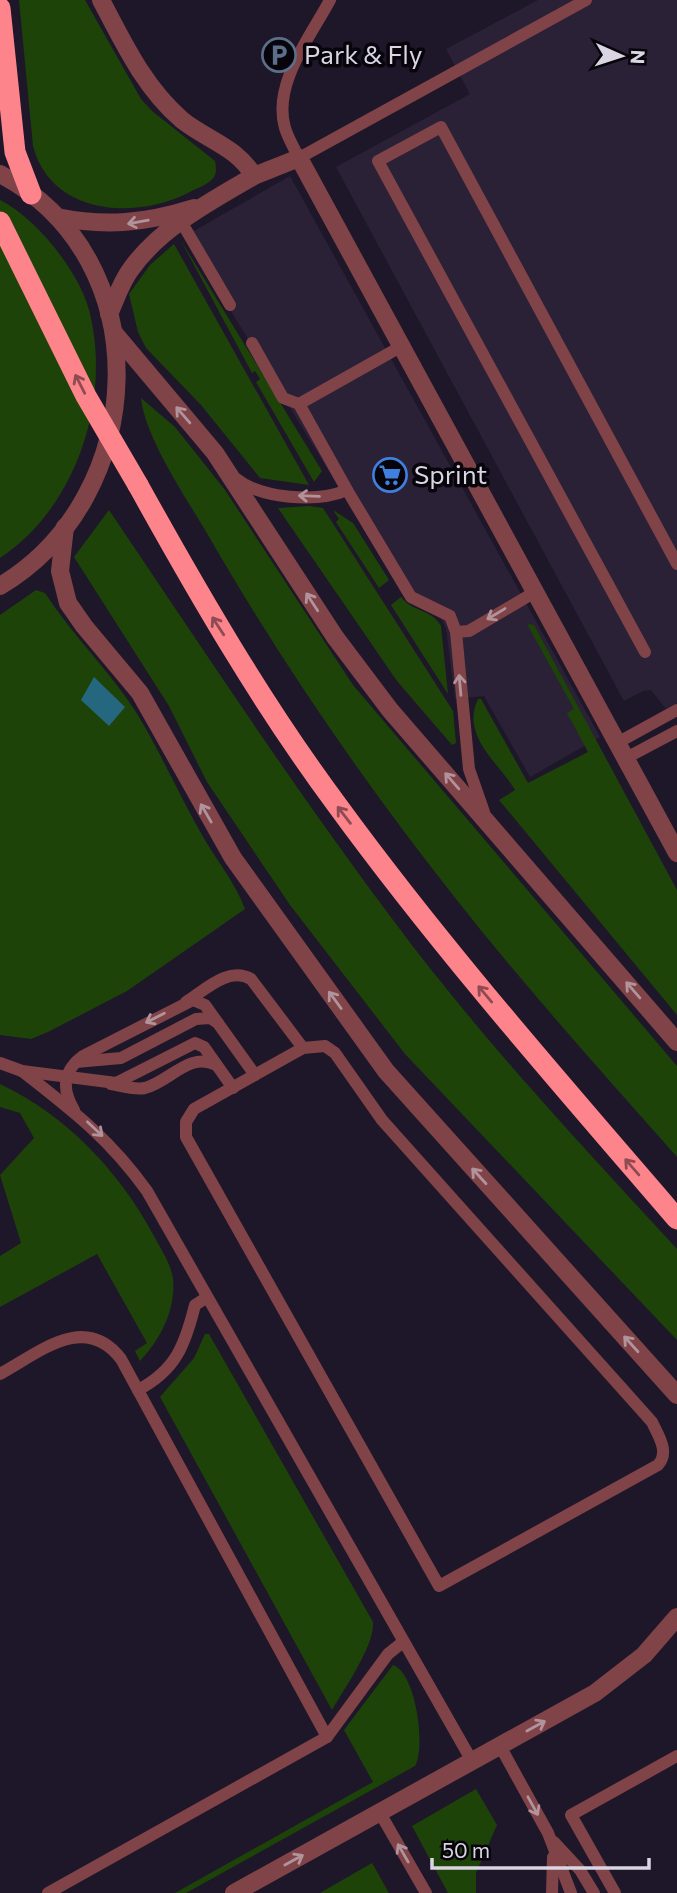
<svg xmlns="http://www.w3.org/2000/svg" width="677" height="1893" viewBox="0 0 677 1893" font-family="Commissioner,sans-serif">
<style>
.built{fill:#2a2137}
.green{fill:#1e4309}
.water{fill:#266780}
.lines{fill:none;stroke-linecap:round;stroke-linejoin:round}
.service{stroke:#804347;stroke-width:12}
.minor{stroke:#804347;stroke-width:18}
.tertiary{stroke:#804347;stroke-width:18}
.motorway{stroke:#fe848c;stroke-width:21}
.motorway-bridge{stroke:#fe848c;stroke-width:21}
.oneway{stroke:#b1939c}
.oneway2{stroke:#8f4b52}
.labels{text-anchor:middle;stroke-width:7;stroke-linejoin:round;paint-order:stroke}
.poi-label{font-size:26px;fill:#d9d5e2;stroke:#07050b;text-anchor:start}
</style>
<rect width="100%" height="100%" fill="#1d1729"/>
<g class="built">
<polygon points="538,0 677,0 677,703 666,709 651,690 643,691 624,701 336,167 470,94 446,49"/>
<polygon points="290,176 600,737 530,777 484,696 455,699 446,629 440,616 407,599 185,236"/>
</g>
<g class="green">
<path d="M19,0H85L141,99L152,111L215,161C216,167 217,172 214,177C209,185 194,189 186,194C132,220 51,214 33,146Z"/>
<path d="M0,200C18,209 36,226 49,241C66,261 82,285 89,310C112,398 77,507 0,558Z"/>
<polygon points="180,239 322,471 314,482 256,382 260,379 255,371 252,373"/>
<polygon points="174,244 309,485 260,478 201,405 146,348 138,332 129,294 150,265"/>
<path d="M141,398L175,427L225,490L353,685L677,1066V1157C602,1072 526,988 456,899C365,784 281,662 208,535C187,499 145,438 141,398Z"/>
<polygon points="309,506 323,508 453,711 456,743 452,745 397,681 278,508"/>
<path d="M109,510C203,649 295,790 396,924C482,1039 580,1144 677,1249V1340L405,1054L290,905L207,782L169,706L74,557Z"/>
<polygon points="333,510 353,523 389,580 379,588 336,522 339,519"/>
<path d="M36,590L45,593C73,636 108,669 136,712C160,751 179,795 202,835C216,860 235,882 245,909L127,991L48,1032L31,1039L0,1035V615Z"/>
<path d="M401,597C412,612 432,609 441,626L448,694L391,605Z"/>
<path d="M527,624L534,625L677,890V1015L499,800L515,790C500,764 460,736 478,699H481L528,783L588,752L567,713L574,709Z"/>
<path d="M0,1084C67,1116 119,1171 154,1236C161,1249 171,1264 173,1279C176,1310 160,1340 140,1361L135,1351L147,1343L97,1254L0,1307V1256L21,1243L0,1175L34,1138L20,1113L0,1107Z"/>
<path d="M205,1334H209L373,1622C375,1645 344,1689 332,1710L160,1397L194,1358Z"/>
<path d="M393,1665C416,1673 426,1747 415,1766L186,1893H175L373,1782L344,1730Z"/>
<polygon points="476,1789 497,1825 476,1873 476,1893 448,1893 412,1826"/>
<polygon points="372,1863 389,1893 320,1893"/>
</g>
<polygon class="water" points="94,677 125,707 109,726 81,700"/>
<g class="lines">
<g class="service">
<path d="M330,0C311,36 272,84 285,128C288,138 294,148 299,158L586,0"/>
<polyline points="182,223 230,305"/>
<polyline points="252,343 283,398 299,404 347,490"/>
<polyline points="299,404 402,346"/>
<path d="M235,478C261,499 317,503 347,490L411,597L450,616L456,632L469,769L484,812"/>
<polyline points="456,632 469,631 535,592"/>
<polyline points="645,652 378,161 441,127 677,564"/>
<polyline points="617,743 677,710"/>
<polyline points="626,758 677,731"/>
<path d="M186,1002C205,990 229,966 251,979L303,1048"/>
<path d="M325,1046L335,1053L382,1120L652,1422C658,1435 670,1452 658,1465L439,1586L186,1137V1122L194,1109L303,1048Z"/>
<polyline points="76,1062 121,1058 196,1019 210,1018 218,1023"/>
<polyline points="0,1063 22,1071 116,1083 195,1043 204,1047 233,1088"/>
<path d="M22,1071C73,1111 109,1138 147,1191L472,1761"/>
<path d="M111,1084C122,1086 134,1090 145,1088C169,1082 190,1051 216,1065"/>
<path d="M74,1110C61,1088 63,1071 83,1056L193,1000L205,1005L255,1075"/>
<path d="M0,1374C40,1352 85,1312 121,1359L327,1737"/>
<path d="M138,1390C176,1370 185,1345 195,1305L206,1298"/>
<polyline points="500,1746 548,1833 571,1893"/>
<polyline points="380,1813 426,1893"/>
<polyline points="554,1842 580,1870 594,1893"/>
<polyline points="48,1893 327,1737 388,1654 403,1642"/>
<polyline points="552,1893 553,1857"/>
<polyline points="615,1893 571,1815 677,1756"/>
</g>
<g class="minor">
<polyline points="254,176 299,158 677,853"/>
<polyline points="115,334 215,453 335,637 390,710 677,1042"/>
<polyline points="65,527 60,571 68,603 84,626 140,693 233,858 386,1071 677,1395"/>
<polyline points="234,1893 595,1693 644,1655 677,1617"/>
</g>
<g class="tertiary">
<path d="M101,0C124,44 144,87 182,120C207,140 237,147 254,176C211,201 160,228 131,269C121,282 116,299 109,314"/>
<path d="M0,174C161,258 150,497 0,586"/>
<path d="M57,217C106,227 146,223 194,208"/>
</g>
<g class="motorway">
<polyline points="0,8 15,152 31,194"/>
<path d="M138,485C199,595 262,704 337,805C442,949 561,1084 677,1219"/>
</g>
<polyline class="motorway-bridge" points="0,222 86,396 138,485"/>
</g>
<defs><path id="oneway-shaft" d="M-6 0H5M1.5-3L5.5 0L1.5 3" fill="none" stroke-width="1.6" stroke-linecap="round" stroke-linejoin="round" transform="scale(1.75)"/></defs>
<g class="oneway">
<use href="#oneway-shaft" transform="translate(138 222) rotate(170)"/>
<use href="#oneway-shaft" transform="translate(183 415) rotate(-131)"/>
<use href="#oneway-shaft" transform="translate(309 496) rotate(-178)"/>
<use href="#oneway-shaft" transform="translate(312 602) rotate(-123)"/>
<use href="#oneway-shaft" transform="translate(496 614) rotate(149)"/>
<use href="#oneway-shaft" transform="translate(460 685) rotate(-95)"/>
<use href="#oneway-shaft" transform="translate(452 781) rotate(-131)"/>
<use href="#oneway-shaft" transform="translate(206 813) rotate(-120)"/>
<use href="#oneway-shaft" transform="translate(633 990) rotate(-131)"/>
<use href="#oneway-shaft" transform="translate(335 1000) rotate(-126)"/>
<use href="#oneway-shaft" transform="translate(155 1018) rotate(153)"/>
<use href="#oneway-shaft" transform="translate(95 1129) rotate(43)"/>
<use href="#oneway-shaft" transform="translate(479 1176) rotate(-132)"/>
<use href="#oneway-shaft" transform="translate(631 1344) rotate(-132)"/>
<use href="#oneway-shaft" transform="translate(536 1726) rotate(-29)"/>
<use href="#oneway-shaft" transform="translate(533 1806) rotate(61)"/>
<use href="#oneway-shaft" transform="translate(403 1853) rotate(-120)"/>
<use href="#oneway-shaft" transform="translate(294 1860) rotate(-29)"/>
</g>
<g class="oneway2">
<use href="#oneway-shaft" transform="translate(80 384) rotate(-117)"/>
<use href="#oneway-shaft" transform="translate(218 626) rotate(-123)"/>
<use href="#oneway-shaft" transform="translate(344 815) rotate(-128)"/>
<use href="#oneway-shaft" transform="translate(485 994) rotate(-130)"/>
<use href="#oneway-shaft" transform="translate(632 1167) rotate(-131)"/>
</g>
<defs>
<g id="parking-ring" transform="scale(1.75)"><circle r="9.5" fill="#07050b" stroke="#5c6f8a" stroke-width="1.5"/><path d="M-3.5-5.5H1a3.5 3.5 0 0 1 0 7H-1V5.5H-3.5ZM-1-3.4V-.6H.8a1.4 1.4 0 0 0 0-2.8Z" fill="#5c6f8a"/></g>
<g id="supermarket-ring" transform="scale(1.75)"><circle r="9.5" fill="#07050b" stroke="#3f7fe0" stroke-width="1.5"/><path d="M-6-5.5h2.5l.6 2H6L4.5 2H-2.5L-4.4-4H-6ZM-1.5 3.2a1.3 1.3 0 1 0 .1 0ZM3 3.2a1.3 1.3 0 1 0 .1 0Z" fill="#3f7fe0"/></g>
</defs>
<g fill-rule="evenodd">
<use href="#parking-ring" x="279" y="55"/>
<use href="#supermarket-ring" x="390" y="475"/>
</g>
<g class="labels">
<g class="poi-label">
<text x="304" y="64">Park &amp; Fly</text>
<text x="414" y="484">Sprint</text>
</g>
</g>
<g transform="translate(621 56) rotate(93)" stroke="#07050b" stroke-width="5" paint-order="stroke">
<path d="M0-5L12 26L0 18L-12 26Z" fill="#d9d5e2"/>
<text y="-10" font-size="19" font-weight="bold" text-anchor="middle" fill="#d9d5e2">N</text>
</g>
<path d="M432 1858v10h217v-10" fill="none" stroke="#d9d5e2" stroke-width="3.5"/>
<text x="442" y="1858" font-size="21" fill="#d9d5e2" stroke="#07050b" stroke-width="5" paint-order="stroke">50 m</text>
</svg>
